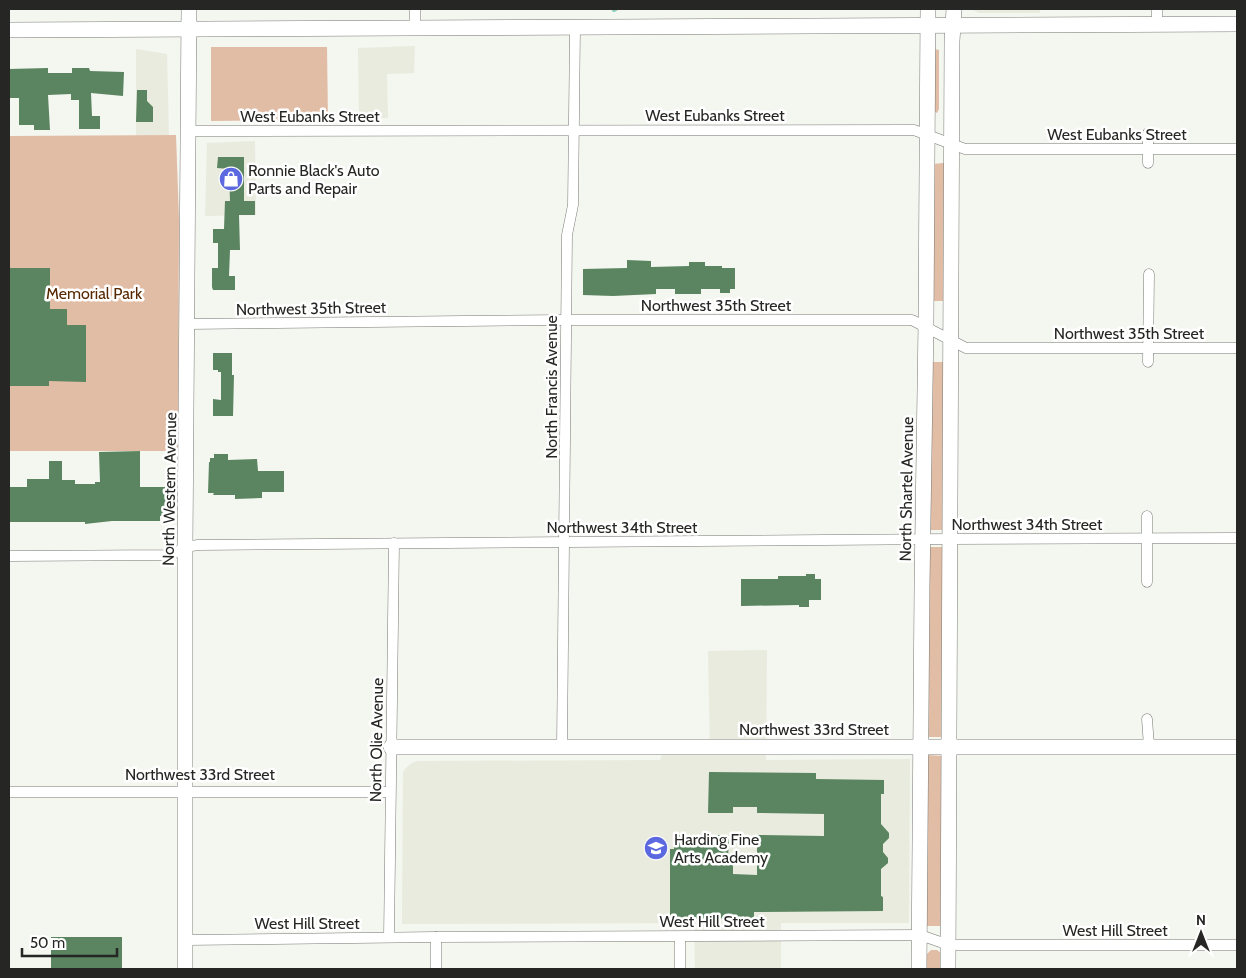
<svg xmlns="http://www.w3.org/2000/svg" width="1246" height="978" viewBox="0 0 1246 978" font-family="Cabin,sans-serif">
<style>
.built{fill:#e8ebde}
.green{fill:#e1bda6}
.lines{fill:none;stroke-linecap:round;stroke-linejoin:round}
.stream{stroke:#89cfc0;stroke-width:4}
.building{fill:#5a8560}
.street-casing{stroke:#787974;stroke-width:11}
.secondary-casing{stroke:#787974;stroke-width:16}
.street{stroke:#fff;stroke-width:10}
.secondary{stroke:#fff;stroke-width:15}
.labels{text-anchor:middle;stroke-width:5;stroke-linejoin:round;paint-order:stroke}
.street-label{font-size:16px;fill:#262725;stroke:#fff}
.poi-label{font-size:16px;fill:#262725;stroke:#fff;text-anchor:start}
.park-label{font-size:16px;fill:#562801;stroke:#fff}
</style>
<rect width="100%" height="100%" fill="#f4f6f0"/>
<g class="built">
<polygon points="970,9 1040,9 1040,13 979,13"/>
<polygon points="415,46 414,73 387,74 388,118 359,118 358,48"/>
<polygon points="136,49 167,54 169,135 136,136"/>
<polygon points="255,141 256,215 205,216 207,143"/>
<polygon points="767,650 766,760 910,759 909,923 781,923 781,969 695,969 694,923 402,924 403,772 407,767 412,763 418,761 660,760 662,755 710,755 708,651"/>
</g>
<g class="green">
<polygon points="211,47 327,47 328,120 211,121"/>
<polygon points="934,49 939,50 939,109 937,113 934,111"/>
<polygon points="176,135 179,219 178,451 9,451 9,136"/>
<polygon points="943,163 946,164 944,301 933,301 933,164"/>
<polygon points="933,362 944,362 944,530 930,530 931,364"/>
<polygon points="929,547 945,547 944,737 929,737 927,734"/>
<polygon points="927,755 944,756 943,926 926,926"/>
<polygon points="931,950 937,950 941,953 942,969 926,969 926,955"/>
</g>
<g class="lines">
<polyline class="stream" points="614,10 616,9"/>
</g>
<g class="building">
<polygon points="48,68 48,73 72,73 72,68 89,68 90,71 124,72 123,96 91,93 92,116 100,116 100,129 79,129 79,100 71,100 71,94 48,95 50,130 34,130 34,125 19,125 19,98 9,98 9,69"/>
<polygon points="137,90 147,90 147,101 153,107 153,122 136,122"/>
<polygon points="218,157 244,157 244,201 255,201 255,215 239,215 240,250 230,250 229,276 235,276 235,290 213,290 212,287 212,268 218,268 218,243 213,243 213,229 224,229 225,201 230,201 229,169 217,168"/>
<polygon points="627,260 651,261 651,267 689,266 689,262 705,262 705,266 722,266 722,268 735,268 735,289 730,289 730,293 720,293 720,289 701,289 701,294 675,294 675,289 656,289 656,294 613,296 583,295 583,269 627,268"/>
<polygon points="9,268 50,268 50,309 67,309 67,325 86,325 86,382 49,381 49,386 9,386"/>
<polygon points="213,353 232,353 232,375 234,375 233,416 213,416 213,399 221,400 221,372 218,372 218,370 213,370"/>
<polygon points="140,451 140,487 167,487 167,516 160,516 160,521 112,521 85,524 85,522 9,522 9,487 27,487 27,479 49,479 49,461 62,461 62,480 75,480 75,484 95,484 95,482 100,482 99,452"/>
<polygon points="214,454 228,454 228,460 257,459 258,471 284,471 284,492 262,492 262,498 235,499 235,495 213,495 214,493 208,493 209,462 210,462 210,458 214,458"/>
<polygon points="806,574 815,574 815,579 821,579 821,600 809,600 809,607 799,607 799,605 741,606 741,579 778,579 778,576 806,576"/>
<polygon points="709,772 816,773 816,779 884,780 884,794 881,794 881,824 889,833 889,838 883,844 883,852 888,858 888,863 881,869 881,896 883,897 883,911 754,912 754,918 670,919 670,849 674,849 674,835 729,835 728,860 733,860 733,874 757,875 757,835 824,836 824,814 757,813 757,807 733,807 733,813 708,813"/>
<rect x="51" y="937" width="71" height="32"/>
</g>
<g class="lines">
<g class="street-casing">
<g id="street">
<polyline points="415,9 415,29"/>
<polyline points="1157,9 1157,25"/>
<polyline points="190,131 914,130 965,149 1237,149"/>
<polyline points="1148,133 1148,163"/>
<polyline points="188,324 566,320 912,320 966,348 1237,348"/>
<polyline points="1148,362 1149,274"/>
<polyline points="1147,516 1147,582"/>
<polyline points="9,556 171,555 185,547 198,545 951,539 1237,538"/>
<polyline points="1147,719 1149,746"/>
<polyline points="562,747 567,235 573,205 575,28"/>
<polyline points="9,792 390,792"/>
<polyline points="389,937 394,543"/>
<polyline points="185,940 436,937 920,935 949,945 1237,945"/>
<polyline points="436,969 436,937"/>
<polyline points="680,969 680,937"/>
</g>
</g>
<g class="secondary-casing">
<g id="secondary">
<polyline points="9,30 1237,24"/>
<polyline points="391,747 1237,747"/>
<polyline points="185,969 185,547 189,9"/>
<polyline points="919,969 922,586 926,323 928,9"/>
<polyline points="948,969 952,41 954,9"/>
</g>
</g>
<use href="#street" class="street"/>
<use href="#secondary" class="secondary"/>
</g>
<defs>
<g id="shop-disc" transform="scale(1.25)"><circle r="9.5" fill="#5b68df" stroke="#fff"/><path d="M-5-2.5h2.3a2.7 3.5 0 0 1 5.4 0H5L5.5 6h-11ZM-1.5-2.5h3a1.5 2.3 0 0 0-3 0Z" fill="#fff"/></g>
<g id="school-disc" transform="scale(1.25)"><circle r="9.5" fill="#5b68df" stroke="#fff"/><path d="M0-5L7-2L0 1L-7-2ZM-4 1L0 2.5L4 1V4Q0 6-4 4Z" fill="#fff"/></g>
</defs>
<g fill-rule="evenodd">
<use href="#shop-disc" x="231" y="179"/>
<use href="#school-disc" x="656" y="848"/>
</g>
<g class="labels">
<g class="street-label">
<text x="715" y="121">West Eubanks Street</text>
<text x="310" y="122">West Eubanks Street</text>
<text x="1117" y="140">West Eubanks Street</text>
<text x="716" y="311">Northwest 35th Street</text>
<text transform="translate(311 308) rotate(-1)" y="6">Northwest 35th Street</text>
<text x="1129" y="339">Northwest 35th Street</text>
<text transform="translate(551 387) rotate(-90)" y="6">North Francis Avenue</text>
<text transform="translate(169 489) rotate(-89)" y="6">North Western Avenue</text>
<text transform="translate(906 489) rotate(-89)" y="6">North Shartel Avenue</text>
<text x="1027" y="530">Northwest 34th Street</text>
<text x="622" y="533">Northwest 34th Street</text>
<text x="814" y="735">Northwest 33rd Street</text>
<text transform="translate(376 740) rotate(-89)" y="6">North Olie Avenue</text>
<text x="200" y="780">Northwest 33rd Street</text>
<text x="712" y="927">West Hill Street</text>
<text x="307" y="929">West Hill Street</text>
<text x="1115" y="936">West Hill Street</text>
</g>
<g class="poi-label">
<text x="248" y="176">Ronnie Black's Auto<tspan x="248" dy="18">Parts and Repair</tspan></text>
<text x="674" y="845">Harding Fine<tspan x="674" dy="18">Arts Academy</tspan></text>
</g>
<g class="park-label">
<text x="94" y="299">Memorial Park</text>
</g>
</g>
<rect width="1246" height="978" fill="none" stroke="#262725" stroke-width="20"/>
<g transform="translate(1201 933)" stroke="#ffffff" stroke-width="4" paint-order="stroke">
<path d="M0-4L9 19L0 12L-9 19Z" fill="#262725"/>
<text y="-8" font-size="14" font-weight="bold" text-anchor="middle" fill="#262725">N</text>
</g>
<path d="M22 948v8h95v-8" fill="none" stroke="#262725" stroke-width="2.5"/>
<text x="30" y="948" font-size="15" fill="#262725" stroke="#ffffff" stroke-width="4" paint-order="stroke">50 m</text>
</svg>
